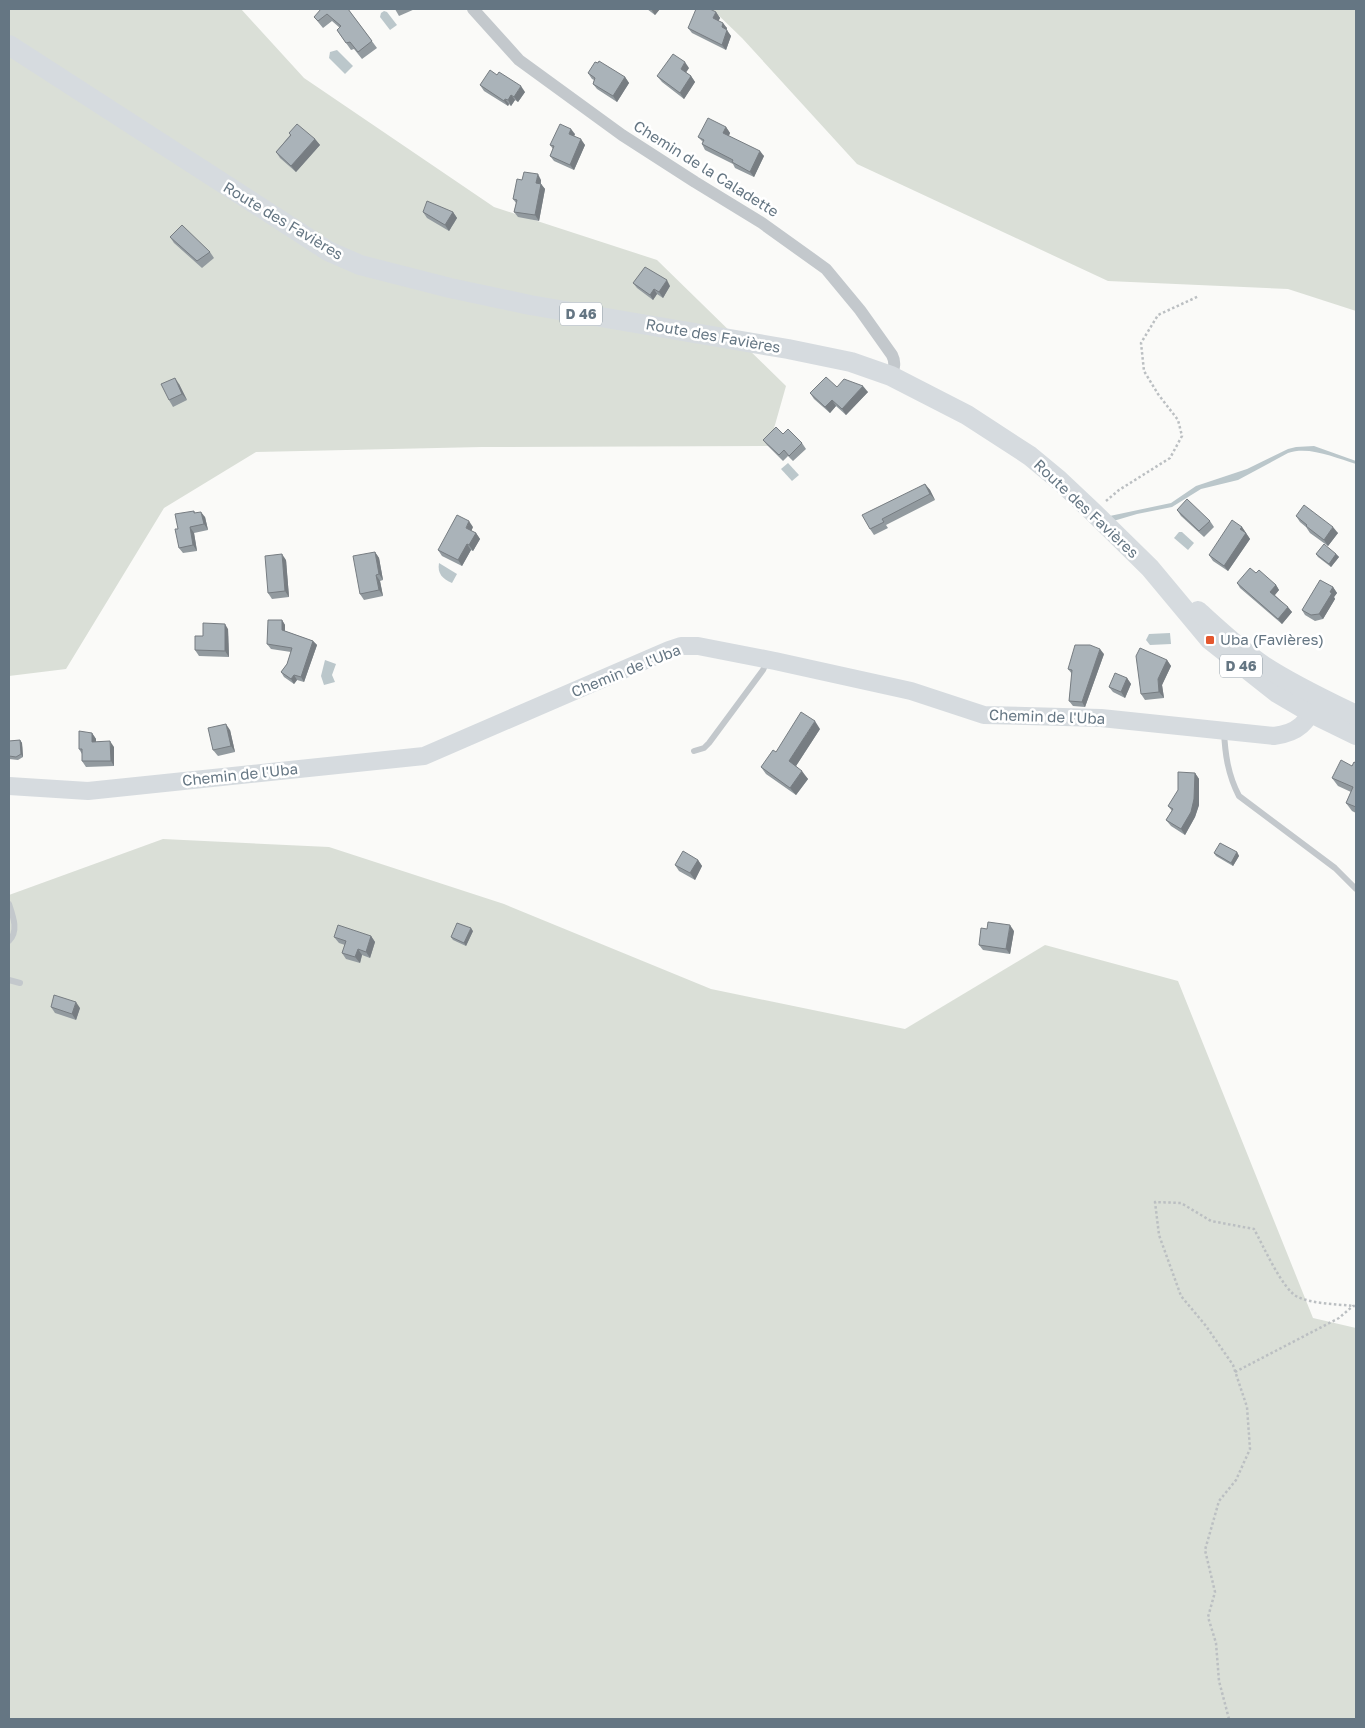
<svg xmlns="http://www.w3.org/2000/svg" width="1365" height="1728" viewBox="0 0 1365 1728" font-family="'Golos Text',sans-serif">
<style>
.green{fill:#dadfd7}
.water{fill:#bbc7cb}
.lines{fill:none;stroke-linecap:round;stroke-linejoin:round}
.path{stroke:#bbbfc2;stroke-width:2.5;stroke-dasharray:2.5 2.5;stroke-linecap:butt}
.lane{stroke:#c3c8cc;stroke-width:6}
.street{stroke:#c3c8cc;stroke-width:12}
.secondary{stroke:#d6dbdf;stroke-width:18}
.primary{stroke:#d6dbdf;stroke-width:20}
.wall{fill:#929a9f}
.shaded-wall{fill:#777d82}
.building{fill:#aab3b9;stroke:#777d82}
.poi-dot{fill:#e4572e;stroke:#fff;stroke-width:2}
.labels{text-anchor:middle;stroke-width:5;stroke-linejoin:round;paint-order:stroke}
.shield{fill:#fff;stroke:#939fa8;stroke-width:1}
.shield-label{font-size:14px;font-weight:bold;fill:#657683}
.street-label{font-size:15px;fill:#657683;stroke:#fff}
.poi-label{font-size:15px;fill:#657683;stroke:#fff;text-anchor:start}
</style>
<rect width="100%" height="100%" fill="#fafaf8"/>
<g class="green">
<polygon points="9,9 241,9 304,78 494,207 657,260 786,386 769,446 482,447 256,452 164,508 66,669 9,676"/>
<polygon points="712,9 1356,9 1356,311 1288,289 1108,281 857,164 742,38"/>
<polygon points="163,839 329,847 504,904 711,989 905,1029 1045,945 1178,981 1313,1318 1356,1328 1356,1719 9,1719 9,895"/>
</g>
<g class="water">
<polygon points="384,11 387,12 397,25 390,30 380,17 381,13"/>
<polygon points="337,50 353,66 345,74 329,58 330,52"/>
<path d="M1314,446L1356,461V464C1335,458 1310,446 1288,453L1238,480L1201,489L1172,507L1137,514L1110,522L1105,517L1171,503L1196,486L1247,469L1288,449L1296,447Z"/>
<polygon points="788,463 799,475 792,481 781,469"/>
<polygon points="1179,532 1182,532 1194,543 1188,550 1174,538"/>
<path d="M439,563L457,574L452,583C443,579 437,574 439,563Z"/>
<polygon points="1170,633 1171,644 1150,645 1146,640 1149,634"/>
<polygon points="325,660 336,664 332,675 335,682 324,685 321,676"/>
</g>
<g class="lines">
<g class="path">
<polyline points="1106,501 1119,490 1170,458 1182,436 1178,420 1158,394 1144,371 1141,343 1158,315 1199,296"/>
<polyline points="1235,1372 1339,1318 1353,1306 1356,1306"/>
<path d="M1229,1719L1219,1681L1216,1643L1208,1617L1215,1592L1205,1550L1219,1501L1236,1480L1250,1449L1247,1407L1233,1365L1206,1326L1181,1296L1159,1235L1155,1202L1181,1203L1211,1221L1254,1229C1263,1245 1283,1291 1298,1297C1313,1304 1336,1304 1353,1306"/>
</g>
<g class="lane">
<path d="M1224,731C1225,754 1228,775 1239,796L1335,868L1356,889"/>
<polyline points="694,751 704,748 709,743 763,670 767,661"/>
<path d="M9,904C13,916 19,931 9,941"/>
<polyline points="9,980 20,983"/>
</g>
<path class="street" d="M473,9L519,60L622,135L695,182L762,223L826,269L860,310L892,355C896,363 894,368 891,376"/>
<path class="secondary" d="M9,786L88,791L424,756L669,650L681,646H698L775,661L911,691L984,715L1101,718L1274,736C1299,733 1307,722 1318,701"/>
<g class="primary">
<polyline points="9,45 328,251 360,265 450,288 530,305 788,349 851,362 891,376 967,415 1030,456 1059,480 1093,512 1150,568 1210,640 1277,693 1311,713 1356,735"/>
<path d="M1198,611C1219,630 1240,650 1264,666C1293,685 1325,700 1356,715"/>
</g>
</g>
<g class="wall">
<polygon points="348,9 377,48 362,59 354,49 351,50 337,30 340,28 332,21 323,28 314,17"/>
<polygon points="395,9 415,9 399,16"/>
<polygon points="647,9 660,9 655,15"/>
<polygon points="1273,9 1288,9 1274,10"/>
<polygon points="716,12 720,18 718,21 727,28 726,30 731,36 726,50 692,33 688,28"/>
<polygon points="689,68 686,72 691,76 695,82 684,99 662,82 657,76"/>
<polygon points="588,73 625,77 629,83 617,102 597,89 593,84 594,80 592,79"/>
<polygon points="480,85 525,92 518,102 515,100 511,106 509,104 508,106 484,91"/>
<polygon points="726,127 730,133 729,136 764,156 754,177 735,168 733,164 705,150 702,144 703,142 698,137"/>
<polygon points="289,133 315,139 320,145 296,172 280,158 276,152 290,135"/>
<polygon points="575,134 574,136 585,145 574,170 554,161 550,156 553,149 550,145"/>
<polygon points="522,180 541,180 541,184 545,189 539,221 518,217 514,212 516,203 513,199"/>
<polygon points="423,212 453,212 457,218 449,231 427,218"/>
<polygon points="170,237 210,252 214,258 202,268 174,243"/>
<polygon points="633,283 670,286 663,298 657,294 653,300 637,288"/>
<polygon points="179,384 187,400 173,407 169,400"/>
<polygon points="837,387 868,392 846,415 836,406 830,413 814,399 810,393"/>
<polygon points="783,434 802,443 806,449 793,461 788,456 783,461 767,445 763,440"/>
<polygon points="925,484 930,490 935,500 886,525 888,528 874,535 870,529"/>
<polygon points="1177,510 1210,521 1214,527 1204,537 1181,516"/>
<polygon points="194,511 195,513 205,517 208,530 194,533 197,551 183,553 179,548 178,529"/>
<polygon points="1296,516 1338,533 1328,546 1310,533 1306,527 1300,522"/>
<polygon points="473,527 471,531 476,533 480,539 473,551 471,550 462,566 442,556 438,550"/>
<polygon points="1242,527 1250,539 1228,571 1213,561 1209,555"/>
<polygon points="375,552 379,558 383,580 380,581 383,596 364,600 360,594"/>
<polygon points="1316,554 1336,554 1339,557 1331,567 1318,557"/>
<polygon points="286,560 289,597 272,599 268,593"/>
<polygon points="1256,573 1276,585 1279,590 1275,595 1292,612 1282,624 1240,588 1237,583"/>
<polygon points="1333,587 1337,593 1334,597 1335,599 1323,619 1315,621 1305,615 1302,610"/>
<polygon points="282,620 285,625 285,631 313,641 317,645 304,682 297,680 294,684 284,677 281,672 287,664 291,652 271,649 267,644"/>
<polygon points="228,629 229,657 199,656 195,650 203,636"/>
<polygon points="1104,654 1085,707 1073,706 1069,701 1072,674 1068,669"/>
<polygon points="1167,660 1171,666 1162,685 1164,698 1145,700 1141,694"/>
<polygon points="1127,678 1131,684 1125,698 1113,692 1109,687"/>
<polygon points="820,729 796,766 808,779 796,795 766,774 761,767 776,752"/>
<polygon points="230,730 235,752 218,756 213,750"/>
<polygon points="92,733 96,739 96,742 114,747 114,766 86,767 82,761 82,754 79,749"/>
<polygon points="20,740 22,743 23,757 18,760 9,759 9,741"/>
<polygon points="1356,763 1356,813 1352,811 1346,803 1351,792 1338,786 1332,778"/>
<polygon points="1195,773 1199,779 1199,805 1195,817 1185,835 1171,826 1166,820 1172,811 1168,806"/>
<polygon points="1237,852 1239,856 1233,866 1216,856 1214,853"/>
<polygon points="698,860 702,866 695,880 679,871 675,865"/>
<polygon points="473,931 466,946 453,940 451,937"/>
<polygon points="1014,931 1010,954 983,950 979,945"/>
<polygon points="371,936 375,942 370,958 362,955 360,963 346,959 342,953 345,945 339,943 334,937"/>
<polygon points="51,1007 80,1008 76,1020 55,1013"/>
</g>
<g class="shaded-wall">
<polygon points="651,9 660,9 655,15"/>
<polygon points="716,12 720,18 717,24 713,18"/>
<polygon points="723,23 727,28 726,32 722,27"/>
<polygon points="727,30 731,36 726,50 722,45"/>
<polygon points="685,62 689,68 685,74 681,69"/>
<polygon points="691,76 695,82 684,99 680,93"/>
<polygon points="625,77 629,83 617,102 613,96"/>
<polygon points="521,86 525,92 518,102 514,97"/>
<polygon points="511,95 515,100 511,106 508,100"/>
<polygon points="505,99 509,104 508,106 504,101"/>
<polygon points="726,127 730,133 727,139 723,133"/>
<polygon points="571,129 575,134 573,139 569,134"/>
<polygon points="315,139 320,145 296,172 291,166"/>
<polygon points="581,139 585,145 574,170 570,165"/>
<polygon points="760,151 764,156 754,177 750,172"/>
<polygon points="538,174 541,180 540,188 536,183"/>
<polygon points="541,184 545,189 539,221 535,215"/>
<polygon points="453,212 457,218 449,231 445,225"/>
<polygon points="667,280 670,286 663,298 659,292"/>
<polygon points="654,289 657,294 653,300 650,295"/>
<polygon points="175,378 179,384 187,400 182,394"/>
<polygon points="863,386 868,392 846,415 842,409"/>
<polygon points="832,400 836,406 830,413 825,407"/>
<polygon points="925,484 930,490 935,500 930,494"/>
<polygon points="201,512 205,517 208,530 204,524"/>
<polygon points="469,521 473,527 470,534 466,528"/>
<polygon points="190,527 194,533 197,551 193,545"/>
<polygon points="1242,527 1250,539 1228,571 1224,566 1240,529"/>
<polygon points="1333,527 1338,533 1328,546 1324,540"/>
<polygon points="476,533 480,539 473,551 469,545"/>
<polygon points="467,544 471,550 462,566 458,560"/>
<polygon points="375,552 379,558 383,580 379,574"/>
<polygon points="282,554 286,560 289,597 285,591"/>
<polygon points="1336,554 1339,557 1331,567 1329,564"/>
<polygon points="376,575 380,581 383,596 379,590"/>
<polygon points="1276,585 1279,590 1273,597 1270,592"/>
<polygon points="1333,587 1337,593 1334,597 1335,599 1323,619 1319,614"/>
<polygon points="1288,607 1292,612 1282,624 1278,619"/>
<polygon points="282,620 285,625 285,635 282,630"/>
<polygon points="225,624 228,629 229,657 225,651"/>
<polygon points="313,641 317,645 304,682 301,677"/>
<polygon points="1100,649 1104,654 1085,707 1082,702"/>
<polygon points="1167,660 1171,666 1162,685 1164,698 1159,692 1158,679"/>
<polygon points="294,675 297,680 294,684 291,679"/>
<polygon points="1127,678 1131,684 1125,698 1121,692"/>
<polygon points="815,721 820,729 794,769 789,761"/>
<polygon points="226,724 230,730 235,752 231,746"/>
<polygon points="92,733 96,739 96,747 92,742"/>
<polygon points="20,740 22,743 23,757 21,754"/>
<polygon points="110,741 114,747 114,766 111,761"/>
<polygon points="802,771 808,779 796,795 790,788"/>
<polygon points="1195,773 1199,779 1199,805 1195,817 1185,835 1181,829"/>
<polygon points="1237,852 1239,856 1233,866 1231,863"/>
<polygon points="698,860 702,866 695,880 690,873"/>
<polygon points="1010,925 1014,931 1010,954 1006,949"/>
<polygon points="471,928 473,931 466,946 464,943"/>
<polygon points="371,936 375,942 370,958 366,952"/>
<polygon points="358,949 362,955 360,963 355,957"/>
<polygon points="76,1002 80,1008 76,1020 72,1014"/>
</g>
<g class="building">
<polygon points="321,9 348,9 372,41 358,52 350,42 346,43 337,30 341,26 327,14 318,21 314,17"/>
<polygon points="696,9 710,9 716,12 713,18 723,23 722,27 727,30 722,45 688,28"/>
<polygon points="673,54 685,62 681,69 691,76 680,93 657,76"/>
<polygon points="599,61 625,77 613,96 593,84 595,78 588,73 595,62 598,63"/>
<polygon points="490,70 497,75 499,72 521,86 514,97 511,95 508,100 505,99 504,101 480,85"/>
<polygon points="708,118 726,127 723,133 760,151 750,172 732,162 733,160 702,144 704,140 698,137"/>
<polygon points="297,124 315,139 291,166 276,152 291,135 289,133"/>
<polygon points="560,124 571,129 569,134 581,139 570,165 550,156 554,146 550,145"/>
<polygon points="524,172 538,174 536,183 541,184 535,215 514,212 517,200 513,199 517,179 522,180"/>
<polygon points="427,201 453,212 445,225 423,212"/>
<polygon points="182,225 210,252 197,261 170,237"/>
<polygon points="645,267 667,280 659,292 654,289 650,295 633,283"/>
<polygon points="826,377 837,387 844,379 863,386 842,409 832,400 825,407 810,393"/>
<polygon points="175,378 182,394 169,400 161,384"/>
<polygon points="776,427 783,434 788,429 802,443 789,456 784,450 779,455 763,440"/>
<polygon points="925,484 930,494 882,519 884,522 870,529 862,515"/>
<polygon points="1187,499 1210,521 1199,531 1177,510"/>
<polygon points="1304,505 1333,527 1324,540 1306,526 1307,525 1296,516"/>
<polygon points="194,511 194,513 201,512 204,524 190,527 193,545 179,548 175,529 178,529 175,514"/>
<polygon points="457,515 469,521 466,528 476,533 469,545 467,544 458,560 438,550"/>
<polygon points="1232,520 1242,527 1240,529 1246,533 1224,566 1209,555"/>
<polygon points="1324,544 1336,554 1329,564 1316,554"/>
<polygon points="375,552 379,574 376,575 379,590 360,594 353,556"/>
<polygon points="282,554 285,591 268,593 265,556"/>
<polygon points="1250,568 1256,573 1259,570 1276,585 1270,592 1288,607 1278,619 1237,583"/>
<polygon points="1320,580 1333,587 1330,592 1332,593 1319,614 1311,615 1302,610"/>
<polygon points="268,620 282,620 282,630 313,641 301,677 294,675 291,679 281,672 287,664 292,648 267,644"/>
<polygon points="203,623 225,624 225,651 195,650 195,636 203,636"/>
<polygon points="1075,645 1090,645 1100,649 1082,702 1069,701 1072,670 1068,669"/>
<polygon points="1140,648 1167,660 1158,679 1159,692 1141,694 1136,656"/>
<polygon points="1115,673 1127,678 1121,692 1109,687"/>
<polygon points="801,712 815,721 789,761 802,771 790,788 761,767 773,750 776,752"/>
<polygon points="226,724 231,746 213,750 208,728"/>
<polygon points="79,731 92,733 92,742 110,741 111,761 82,761 82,749 79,749"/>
<polygon points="20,740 21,754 16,757 9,756 9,741"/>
<polygon points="1341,760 1352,766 1354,762 1356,763 1356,807 1346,803 1353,787 1332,778"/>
<polygon points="1178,772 1195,773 1194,799 1191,812 1181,829 1166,820 1173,809 1168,806 1178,790"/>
<polygon points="1220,843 1237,852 1231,863 1214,853"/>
<polygon points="683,851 698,860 690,873 675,865"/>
<polygon points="988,922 1010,925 1006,949 979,945 981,928 987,929"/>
<polygon points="457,923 471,928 464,943 451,937"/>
<polygon points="338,925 371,936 366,952 358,949 355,957 342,953 346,941 334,937"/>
<polygon points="54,995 76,1002 72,1014 51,1007"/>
</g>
<rect class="poi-dot" x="1205" y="635" width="10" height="10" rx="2.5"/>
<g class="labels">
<g class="shield">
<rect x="560" y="302.5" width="42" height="23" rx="4"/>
<rect x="1220" y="654.5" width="42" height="23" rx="4"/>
</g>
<g class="shield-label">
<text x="581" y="319">D 46</text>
<text x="1241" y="671">D 46</text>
</g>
<g class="street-label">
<text transform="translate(706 169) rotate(32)" y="5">Chemin de la Caladette</text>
<text transform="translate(283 221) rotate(31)" y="5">Route des Favières</text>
<text transform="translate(713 336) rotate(10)" y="5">Route des Favières</text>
<text transform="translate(1086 509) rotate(43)" y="5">Route des Favières</text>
<text transform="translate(626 671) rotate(-22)" y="5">Chemin de l'Uba</text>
<text transform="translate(1047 717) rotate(2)" y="5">Chemin de l'Uba</text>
<text transform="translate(240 775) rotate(-6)" y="5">Chemin de l'Uba</text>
</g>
<g class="poi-label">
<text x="1220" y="645">Uba (Favières)</text>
</g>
</g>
<rect width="1365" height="1728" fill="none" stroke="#657683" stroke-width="20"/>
</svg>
